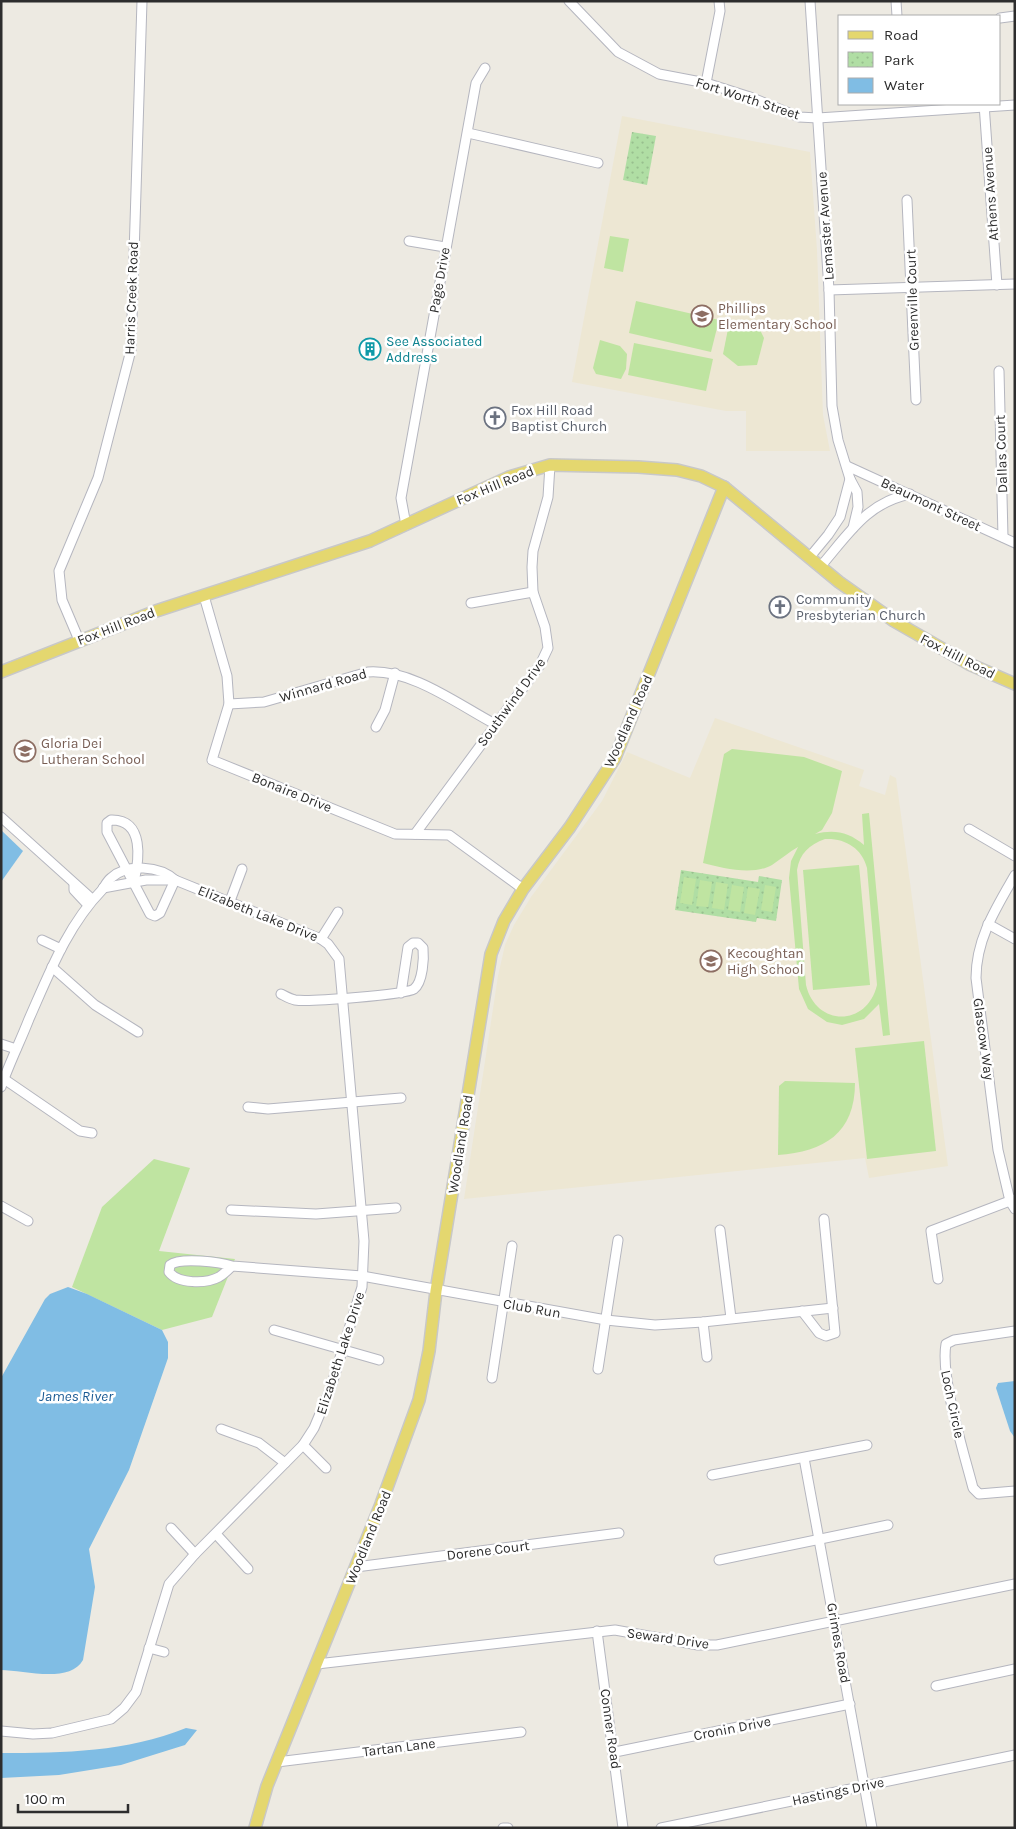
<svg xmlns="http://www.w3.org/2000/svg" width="1016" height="1829" viewBox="0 0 1016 1829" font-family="Karla,sans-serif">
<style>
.education{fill:#ede7d3}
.park{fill:url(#park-dots)}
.pitch{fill:#bfe4a1;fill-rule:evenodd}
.water{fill:#80bde4}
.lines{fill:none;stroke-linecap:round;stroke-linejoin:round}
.minor-casing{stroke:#b5b6bf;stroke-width:11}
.major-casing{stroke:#c8c8c8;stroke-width:14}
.minor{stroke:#fff;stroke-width:9}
.major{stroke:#e4d76f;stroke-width:11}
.labels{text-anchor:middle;stroke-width:5;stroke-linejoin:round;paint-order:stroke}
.street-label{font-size:14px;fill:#2d2d2d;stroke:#fff}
.education-label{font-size:14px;fill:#785e54;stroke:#fff;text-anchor:start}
.culture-label{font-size:14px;fill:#0d838f;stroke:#fff;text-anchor:start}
.worship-label{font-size:14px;fill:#5b616d;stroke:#fff;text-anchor:start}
.water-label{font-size:15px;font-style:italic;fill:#1b5b94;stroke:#fff}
</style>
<defs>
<pattern id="park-dots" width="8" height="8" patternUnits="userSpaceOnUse" patternTransform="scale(1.25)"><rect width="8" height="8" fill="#b0dea4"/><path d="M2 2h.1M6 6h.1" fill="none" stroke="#98bf8e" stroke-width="1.8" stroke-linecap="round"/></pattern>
</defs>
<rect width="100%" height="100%" fill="#edeae2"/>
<g class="education">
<polygon points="622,116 810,152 817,250 823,415 830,451 746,451 746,411 726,411 572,382"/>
<polygon points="715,718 864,770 859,786 885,795 890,775 896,778 948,1166 869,1178 865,1158 464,1199 498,976 505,945 514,925 531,897 602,801 627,752 690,778"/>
</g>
<g class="park">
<polygon points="632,132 656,136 647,185 623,180"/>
<polygon points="681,870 758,882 759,876 782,880 776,921 757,918 756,922 675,910"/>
</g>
<g class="pitch">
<polygon points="610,236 629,239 623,272 604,268"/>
<polygon points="636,301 719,320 711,352 629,333"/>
<polygon points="738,325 760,330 764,338 757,365 738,366 723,354 728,329"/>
<polygon points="600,340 620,346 627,354 626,369 621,379 596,374 593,368"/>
<polygon points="634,343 713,359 706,391 628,375"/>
<path d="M732,749L804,757L842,771L832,813L822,830L815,834C834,829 849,832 864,845L862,814L869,813L890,1035L883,1036L879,1004L864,1019L842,1025L827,1022L808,1009L799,989L789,878L791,861L798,847C789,852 781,859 772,865C752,876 723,868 703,863L724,754ZM825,839C845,838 862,848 867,868L877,985C867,1027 816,1027 806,985L797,870C800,853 809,845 825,839Z"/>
<polygon points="859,865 870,985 813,990 803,870"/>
<polygon points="684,877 696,879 692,905 680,903"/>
<polygon points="700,880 712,882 708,907 696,906"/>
<polygon points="716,882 728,884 724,910 712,908"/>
<polygon points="732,885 744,887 740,912 728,910"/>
<polygon points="765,885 776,887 772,912 761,910"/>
<polygon points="748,887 760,889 755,915 744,913"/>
<polygon points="924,1041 936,1151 867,1159 855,1048"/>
<path d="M785,1081L855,1083C855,1133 824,1152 778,1155L779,1086Z"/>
<polygon points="154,1159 190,1168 159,1251 235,1259 212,1317 162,1330 72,1287 102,1207"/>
</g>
<g class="water">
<polygon points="1,830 23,851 1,882"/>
<path d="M68,1287L87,1294L162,1330L168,1342V1358L129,1470L89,1549L95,1587L83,1660C70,1684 23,1670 1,1670V1378L45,1299L50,1294Z"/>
<polygon points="1015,1381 1015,1438 1010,1431 996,1388 998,1383"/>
<path d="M186,1728L197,1730L185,1745L121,1765L59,1775L1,1778V1753C65,1753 126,1752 186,1728Z"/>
</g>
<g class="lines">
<g class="minor-casing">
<g id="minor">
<polyline points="569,1 618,52 659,74 706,83 750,97 799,117 818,118 1015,105"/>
<polyline points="810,1 829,290 832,406 838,440 850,479 857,492 858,507 853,528"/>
<polyline points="896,1 897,16"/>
<polyline points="1000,18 1015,16"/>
<polyline points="706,83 720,11 719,1"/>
<polyline points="984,104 997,285"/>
<polyline points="468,133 598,163"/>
<polyline points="907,200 916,400"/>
<polyline points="409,241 445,247"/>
<polyline points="829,290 1015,284"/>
<polyline points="999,371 1003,537"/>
<polyline points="847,466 1015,543"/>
<polyline points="406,525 401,498 476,83 485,68"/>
<polyline points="809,558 828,535 840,517 850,479"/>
<path d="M820,567C848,535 866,503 910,494"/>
<polyline points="204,596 227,676 229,704 212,760 395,834 449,835 523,889"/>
<polyline points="471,603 533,592"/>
<polyline points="79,640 62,600 59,571 98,478 131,350 142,1"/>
<path d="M229,704L264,702L368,672C412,669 457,704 495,724"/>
<polyline points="376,727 385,710 395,673"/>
<polyline points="1,817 92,899"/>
<polyline points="969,829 1015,856"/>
<polyline points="415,834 540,665 548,648 545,627 533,592 532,567 533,551 548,497 550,465"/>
<path d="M1015,875C996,908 976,939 976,978L998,1150L1010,1201L1015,1209"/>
<path d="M134,882C139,861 145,819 111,820L107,823V832L150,914L155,916L160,913L175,880"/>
<polyline points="74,885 74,890 88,905"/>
<polyline points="103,888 146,880 175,880"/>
<polyline points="230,901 242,869"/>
<polyline points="988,924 1015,939"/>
<polyline points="321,939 338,912"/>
<polyline points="42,940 61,949"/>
<polyline points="52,967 95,1005 138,1032"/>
<path d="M281,994C285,996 290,999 295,1000C309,1002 404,995 414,989C423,982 424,958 423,948L418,943H413L408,947L401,993"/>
<polyline points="1,1044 16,1049"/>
<polyline points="4,1079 80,1131 92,1133"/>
<path d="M1,1087C9,1064 20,1042 29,1019C49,974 67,926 102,890C105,886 107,881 111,878C127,863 160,866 175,880L321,939L328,944L339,959L364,1241L362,1287L330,1390L314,1428L303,1445L195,1554L169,1584L136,1692L124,1708L111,1719L52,1733L33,1734L1,1731"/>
<polyline points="248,1107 268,1109 401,1098"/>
<polyline points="1,1206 28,1221"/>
<polyline points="231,1210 316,1214 396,1208"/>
<polyline points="720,1230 731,1318"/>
<path d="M232,1266C228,1270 224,1274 219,1277C206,1284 178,1284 169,1272L170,1265C180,1257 220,1262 232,1266L362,1276L606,1320L655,1325L703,1322L833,1308"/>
<polyline points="938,1279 931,1231 1015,1199"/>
<polyline points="802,1311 819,1333 826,1336 835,1333 824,1219"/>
<polyline points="703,1322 707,1357"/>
<polyline points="274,1330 379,1360"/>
<path d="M1015,1331L954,1340L946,1344C940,1377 964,1453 973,1488L979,1494L1015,1491"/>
<polyline points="598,1369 618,1240"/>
<polyline points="492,1378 512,1246"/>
<polyline points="221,1429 259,1443 285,1463"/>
<polyline points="303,1445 326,1468"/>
<polyline points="804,1458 872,1828"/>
<polyline points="712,1475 867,1445"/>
<polyline points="171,1528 195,1554"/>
<polyline points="216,1534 248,1569"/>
<polyline points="719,1560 888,1525"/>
<polyline points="356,1567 619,1533"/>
<polyline points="597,1631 623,1828"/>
<polyline points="149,1648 164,1652"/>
<polyline points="317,1664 615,1630 698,1645 717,1645 1015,1584"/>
<polyline points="936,1686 1015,1669"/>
<polyline points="615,1752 850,1704"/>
<polyline points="277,1762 521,1732"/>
<polyline points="503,1828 508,1828"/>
<polyline points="661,1828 1015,1755"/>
</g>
</g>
<g class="major-casing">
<g id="major">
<polyline points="1,672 156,611 370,541 509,477 550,465 638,467 677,470 701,476 724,487 839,582 894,621 969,664 1015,684"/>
<polyline points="255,1828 267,1786 381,1504 419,1400 429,1351 436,1291 491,954 504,921 523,889 570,827 615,758 724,487"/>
</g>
</g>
<use href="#minor" class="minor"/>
<use href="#major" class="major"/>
</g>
<defs>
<g id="school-ring" transform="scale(1.125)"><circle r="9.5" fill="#fff" stroke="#8d6e63" stroke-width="1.5"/><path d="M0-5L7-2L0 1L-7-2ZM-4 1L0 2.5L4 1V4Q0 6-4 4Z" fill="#8d6e63"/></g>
<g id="building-ring" transform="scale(1.125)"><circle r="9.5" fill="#fff" stroke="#0f9aa8" stroke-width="1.5"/><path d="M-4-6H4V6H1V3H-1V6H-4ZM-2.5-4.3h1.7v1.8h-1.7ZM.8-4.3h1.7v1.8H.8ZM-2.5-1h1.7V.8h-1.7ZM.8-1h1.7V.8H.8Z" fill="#0f9aa8"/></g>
<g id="church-ring" transform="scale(1.125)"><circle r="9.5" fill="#fff" stroke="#6b7280" stroke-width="1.5"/><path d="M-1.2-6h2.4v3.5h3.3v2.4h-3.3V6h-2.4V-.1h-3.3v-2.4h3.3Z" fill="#6b7280"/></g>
</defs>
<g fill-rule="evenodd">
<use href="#school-ring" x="702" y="316"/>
<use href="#building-ring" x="370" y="349"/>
<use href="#church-ring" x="495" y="418"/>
<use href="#church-ring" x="780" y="607"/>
<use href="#school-ring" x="25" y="751"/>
<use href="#school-ring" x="711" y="961"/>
</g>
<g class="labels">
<g class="street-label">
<text transform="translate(748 98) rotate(18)" y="5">Fort Worth Street</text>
<text transform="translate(990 194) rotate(-94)" y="5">Athens Avenue</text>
<text transform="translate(825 226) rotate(-94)" y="5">Lemaster Avenue</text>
<text transform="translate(439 280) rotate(-80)" y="5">Page Drive</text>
<text transform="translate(131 298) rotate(-88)" y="5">Harris Creek Road</text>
<text transform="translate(912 300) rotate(-92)" y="5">Greenville Court</text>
<text transform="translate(1001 454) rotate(-92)" y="5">Dallas Court</text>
<text transform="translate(495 485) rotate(-22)" y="5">Fox Hill Road</text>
<text transform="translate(931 504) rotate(25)" y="5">Beaumont Street</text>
<text transform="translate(116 626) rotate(-21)" y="5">Fox Hill Road</text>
<text transform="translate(958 656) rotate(27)" y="5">Fox Hill Road</text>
<text transform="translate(323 685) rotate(-16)" y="5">Winnard Road</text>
<text transform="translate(511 702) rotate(-54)" y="5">Southwind Drive</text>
<text transform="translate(628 721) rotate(-66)" y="5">Woodland Road</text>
<text transform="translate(292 792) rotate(22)" y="5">Bonaire Drive</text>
<text transform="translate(258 913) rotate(22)" y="5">Elizabeth Lake Drive</text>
<text transform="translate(984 1039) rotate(82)" y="5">Glascow Way</text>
<text transform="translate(460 1144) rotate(-81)" y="5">Woodland Road</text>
<text transform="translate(532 1308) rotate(10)" y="5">Club Run</text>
<text transform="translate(340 1353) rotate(-72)" y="5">Elizabeth Lake Drive</text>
<text transform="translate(953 1404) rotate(78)" y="5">Loch Circle</text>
<text transform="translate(368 1537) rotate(-68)" y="5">Woodland Road</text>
<text transform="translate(488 1550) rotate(-7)" y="5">Dorene Court</text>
<text transform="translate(668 1638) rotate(8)" y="5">Seward Drive</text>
<text transform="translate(839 1643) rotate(80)" y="5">Grimes Road</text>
<text transform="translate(732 1728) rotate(-11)" y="5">Cronin Drive</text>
<text transform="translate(611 1729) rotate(82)" y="5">Conner Road</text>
<text transform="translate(399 1747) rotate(-7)" y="5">Tartan Lane</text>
<text transform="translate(838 1791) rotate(-12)" y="5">Hastings Drive</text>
</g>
<g class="education-label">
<text x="718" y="313">Phillips<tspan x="718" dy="16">Elementary School</tspan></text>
<text x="41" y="748">Gloria Dei<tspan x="41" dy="16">Lutheran School</tspan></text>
<text x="727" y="958">Kecoughtan<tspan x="727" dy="16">High School</tspan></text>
</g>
<g class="culture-label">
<text x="386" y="346">See Associated<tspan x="386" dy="16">Address</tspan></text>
</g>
<g class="worship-label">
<text x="511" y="415">Fox Hill Road<tspan x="511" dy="16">Baptist Church</tspan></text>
<text x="796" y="604">Community<tspan x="796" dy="16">Presbyterian Church</tspan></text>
</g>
<g class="water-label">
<text x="76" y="1401">James River</text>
</g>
</g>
<rect width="1016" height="1829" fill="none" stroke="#2d2d2d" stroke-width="5"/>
<rect x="838" y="15" width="162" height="90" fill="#ffffff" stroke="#ababab"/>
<rect x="848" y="31" width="25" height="8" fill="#e4d76f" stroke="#ababab"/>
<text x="884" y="40" font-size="15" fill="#2d2d2d">Road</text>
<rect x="848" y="52" width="25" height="15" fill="url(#park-dots)" stroke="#ababab"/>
<text x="884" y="65" font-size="15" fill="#2d2d2d">Park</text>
<rect x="848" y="78" width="25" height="15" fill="#80bde4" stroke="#ababab"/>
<text x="884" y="90" font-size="15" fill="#2d2d2d">Water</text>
<path d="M18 1804v8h110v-8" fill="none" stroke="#2d2d2d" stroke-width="2.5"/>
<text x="25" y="1804" font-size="15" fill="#2d2d2d" stroke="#ffffff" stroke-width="4" paint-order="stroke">100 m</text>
</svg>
